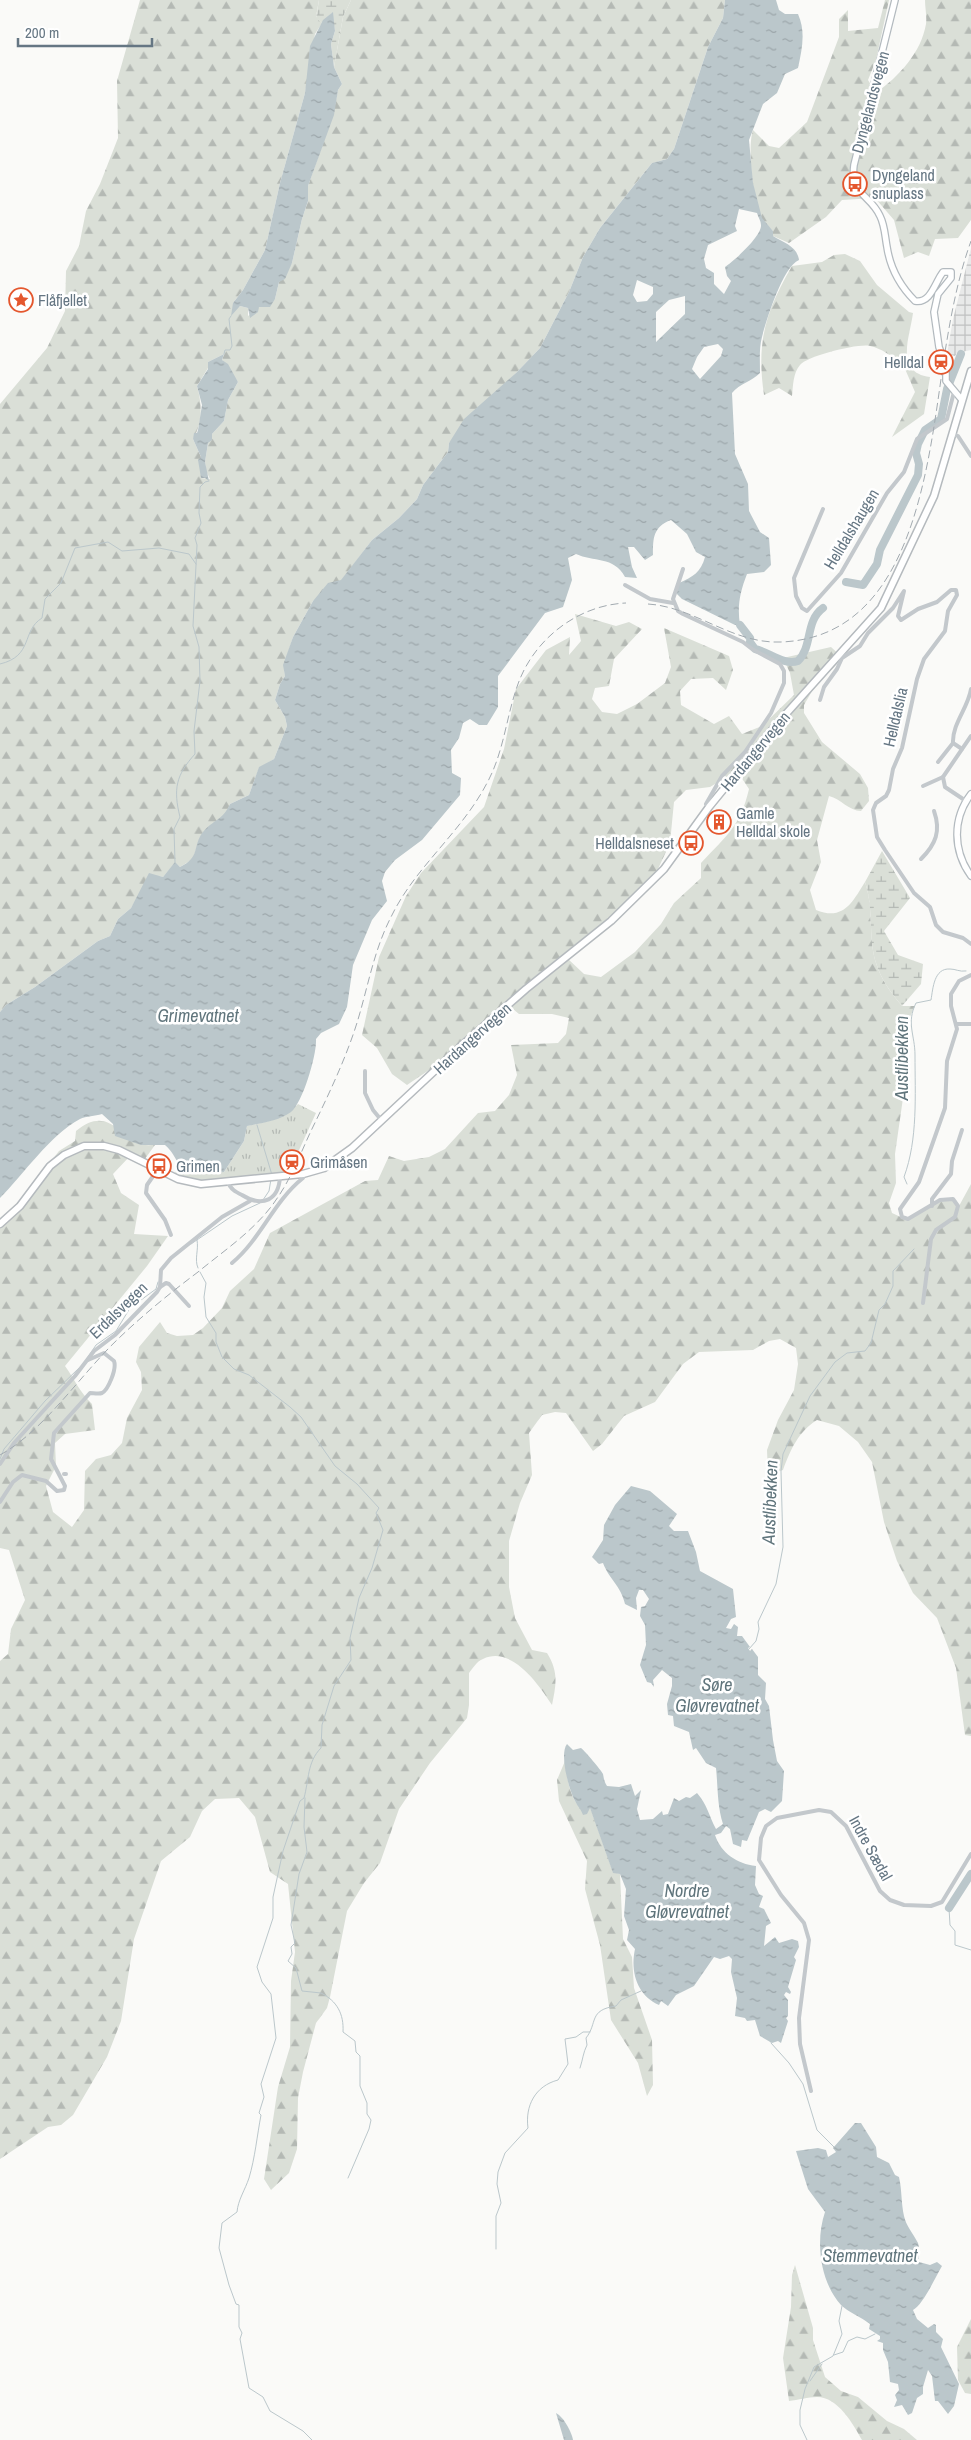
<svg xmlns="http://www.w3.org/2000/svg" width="971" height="2440" viewBox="0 0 971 2440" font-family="'Archivo Narrow',sans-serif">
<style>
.industrial{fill:url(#industrial-grid)}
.forest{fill:url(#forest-firs);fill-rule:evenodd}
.wetland{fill:url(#wetland-marsh)}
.park{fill:url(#park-tufts)}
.water{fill:url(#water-ripples);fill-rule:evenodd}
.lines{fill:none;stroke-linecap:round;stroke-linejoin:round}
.stream{stroke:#bbc7cb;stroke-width:1}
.river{stroke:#bbc7cb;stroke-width:8}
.secondary-casing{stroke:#b3babf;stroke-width:8}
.primary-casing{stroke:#b5babe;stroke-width:9}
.street{stroke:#c3c8cc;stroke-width:4}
.secondary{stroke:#fff;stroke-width:5.5}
.primary{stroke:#fff;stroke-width:6}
.rail{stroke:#a2aab0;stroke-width:1;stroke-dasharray:8 4;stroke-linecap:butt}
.labels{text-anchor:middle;stroke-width:5;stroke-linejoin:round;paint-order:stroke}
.street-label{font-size:16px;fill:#657683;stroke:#fff}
.poi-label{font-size:16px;fill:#657683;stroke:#fff;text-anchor:start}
.water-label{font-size:18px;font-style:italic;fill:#60757c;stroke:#fff}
</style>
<defs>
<pattern id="industrial-grid" width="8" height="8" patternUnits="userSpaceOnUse" patternTransform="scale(1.25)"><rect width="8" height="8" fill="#e8e9e9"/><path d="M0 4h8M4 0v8" fill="none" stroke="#c0c1c2"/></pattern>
<pattern id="forest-firs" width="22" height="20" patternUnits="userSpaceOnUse" patternTransform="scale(1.25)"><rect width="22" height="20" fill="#dadfd7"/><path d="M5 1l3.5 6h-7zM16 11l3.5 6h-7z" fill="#b4b9b4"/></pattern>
<pattern id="wetland-marsh" width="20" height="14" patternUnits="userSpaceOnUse" patternTransform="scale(1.25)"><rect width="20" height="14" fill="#dadfd7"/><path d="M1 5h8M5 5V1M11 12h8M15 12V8" fill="none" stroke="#b4b9b4"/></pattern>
<pattern id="park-tufts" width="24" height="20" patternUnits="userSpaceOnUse" patternTransform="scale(1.25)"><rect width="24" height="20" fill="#dadfd7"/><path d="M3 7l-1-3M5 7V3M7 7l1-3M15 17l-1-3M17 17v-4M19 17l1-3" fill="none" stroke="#b4b9b4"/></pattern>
<pattern id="water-ripples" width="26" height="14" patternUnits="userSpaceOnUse" patternTransform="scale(1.25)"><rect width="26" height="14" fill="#bbc7cb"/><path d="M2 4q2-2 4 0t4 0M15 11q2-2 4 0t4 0" fill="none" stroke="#9ca6aa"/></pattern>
</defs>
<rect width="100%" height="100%" fill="#fafaf8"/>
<polygon class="industrial" points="971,248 971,350 957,353 955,356 947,354 953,319"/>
<g class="forest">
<path d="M140,0H319L316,17L322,23L315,34L305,93L280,183L265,250L243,290L233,303L236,309L240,306L248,308V316L259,307L275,299L279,282L292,263L302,219L308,201V186L333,115L338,90L342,84L334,67L343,17L351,0H725L723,18L708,47L674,149L667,159L652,163L600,228L583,257L569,292L540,348L449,443L448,452L423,485L417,499L399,518L372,540L341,581L313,601L293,637L284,665L285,676L280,684L275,700L285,717L287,726L274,759L259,768L249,795L230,804L226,814L200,837L193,859L180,867L175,863L163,877L158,876L141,892L131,908L118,919L110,936L98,941L35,987L6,1005L0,1012V404L47,348L65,311L66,271L79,246L86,211L100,184L118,138L117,81ZM224,354L222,360L238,382L228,400L224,421L212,434L208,443L205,462L206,471L210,479L201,478V457L193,439C203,422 202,404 197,386L208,368V362Z"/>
<path d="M885,0H889L876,60L868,80L876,93C899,76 921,53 926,24C927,16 925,8 925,0H971V220L958,238L935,239L929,256L918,252L904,258L894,220L875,198L842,200L826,217L789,243L773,236V231C769,227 765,223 762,219C753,203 747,147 753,130L769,146L779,148L807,122L839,37V19L848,10V31L878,28Z"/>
<path d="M845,254L860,261L877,285L909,312L913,313C910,337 894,372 930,377L924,414L892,437L915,392L902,362C892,357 881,348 870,346C859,343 807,356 800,365C793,373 793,386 792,396L779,388L764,395C756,341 766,311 792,266L822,262L834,255Z"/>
<path d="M575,614L616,626L629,622L642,629L614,659L609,686L595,688L592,699L602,712L617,714L637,704L665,683L671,667L664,628L729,656L733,670L726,690L713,678L691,679L680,691L681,705L714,724L729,716L742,734L762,726L794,695L790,673L783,658L831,647L843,658L815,686L804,705V713L822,742L860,774L868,788L869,801L861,811C849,811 841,799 829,796L817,840L821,862L810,890L816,910C843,921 852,903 865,882C874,908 868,938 876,963C881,979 891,993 902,1006H915L907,1023L903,1098L895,1154L896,1183L889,1203L892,1213L905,1219L947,1198L956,1200L959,1206L971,1184V1736L965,1735L956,1668L937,1618L913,1593L897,1561L884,1522L872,1462L858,1442L839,1426L817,1420C798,1432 791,1449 783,1470L768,1475L767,1450L778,1420L794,1390L798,1364L796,1348L780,1339L769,1341L753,1350L699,1352L683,1364L655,1402L624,1416L602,1444L593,1451L566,1413L555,1412L542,1415L529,1433L532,1475L520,1503L509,1541V1587L515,1618L532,1650L547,1653C559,1672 556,1685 552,1705C539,1685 512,1645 483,1659C477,1661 473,1668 469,1673V1705L467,1718L430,1763L399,1809L380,1863L364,1883L347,1911L330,1997L327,2008L316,2023L303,2072L298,2098L297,2149L289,2173L271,2190L264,2179L278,2087L290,2047L291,1981L295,1952L288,1884L270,1872L255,1817L239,1798L215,1799L202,1811L190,1837L161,1861L134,1939L121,2021L107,2057L73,2115L61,2125L48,2127L0,2159V1661L8,1654L11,1629L25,1600L9,1550L0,1548V1219L21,1199L59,1151L75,1141L76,1131C105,1107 116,1131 139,1143C143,1146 150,1145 155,1145L142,1163L130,1156L113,1174L121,1193L139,1205L134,1234L168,1236L147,1266L65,1366C75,1380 79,1391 92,1404L95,1430L65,1434L55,1443L56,1466L46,1486L53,1512L72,1527L84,1510L85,1471L96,1459L111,1455L122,1443L127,1418L142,1390L141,1372L136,1362L139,1347L160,1322L167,1333L177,1336L193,1335L203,1328L222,1308L230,1291L254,1269L270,1233L365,1181L378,1180L389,1156L404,1161L429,1157L445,1149L478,1113L495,1111L509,1095L517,1075L511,1045L558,1043L566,1034L569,1018L552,1014H519L508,1005L438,1064L407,1085L392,1074L377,1048L362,1035L379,957L406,896L421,873L484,807L504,749L516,689L546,650L570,637L569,655L581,641ZM737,771L749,789C740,827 727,835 701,863V878L674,903L661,924L635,952L601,977L584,974L567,958L632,901L658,869L670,843L674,802L686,790L710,787Z"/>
<path d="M565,1761C567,1776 569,1798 581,1808L590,1807L613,1872L620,1874L623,1939L632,1957L634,1988L652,2040L653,2085L647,2096L638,2063L611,2020L600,1945L585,1889L587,1861L559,1801L557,1780Z"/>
<path d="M795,2265L813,2328V2340L825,2377L841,2391L858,2397L887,2421L904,2429L917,2440H862C853,2424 838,2397 817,2397C808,2397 798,2400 789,2401L783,2358L791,2307L792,2275Z"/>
<polygon points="971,2319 971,2394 965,2393 958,2380 957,2347"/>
</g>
<g class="wetland">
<polygon points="319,0 351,0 343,17 334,67 331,44 335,31 332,13 322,23 316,18"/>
<path d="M882,851L910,898L884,931L898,955L923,964L921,984L902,1006C891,993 881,979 876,963C868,939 874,908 865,882Z"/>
</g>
<path class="park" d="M298,1104L316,1113L289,1172C250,1175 212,1189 175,1174L178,1163L187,1171L224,1172L244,1141L247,1126C265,1122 285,1119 298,1104Z"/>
<g class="water">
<path d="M725,0H776L779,10L785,14H798C806,32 802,49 798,68L785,74L777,93L763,104L749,140L753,183L762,218L773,231V236C784,243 797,246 799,260C783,266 766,321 762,337C759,348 760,361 760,373C751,382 740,383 732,393L735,454L748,484L749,511L760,532L769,538L771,565L764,572L747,574C740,592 737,606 740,625H735L682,599L676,593L679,583C693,577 701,572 705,557L696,552L687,534L671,520C653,527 653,538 653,555L645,560L634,547H628L632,567L637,578L625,577C614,556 593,562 576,554L568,558L572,580L563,607L545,613L498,676V707L487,725H479L470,719L463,723L459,738L451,750L452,773L461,778L460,795L422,840L395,860L385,872L382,881L387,901L372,920L353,965L347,1007L339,1024L321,1033L316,1039C317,1054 303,1102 291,1112C279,1121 261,1123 247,1126L244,1141L224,1172C209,1174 189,1176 179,1164C174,1157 173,1152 165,1145H141L115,1136L113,1124L102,1114C95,1116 86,1116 80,1119C50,1135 23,1175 0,1198V1012L6,1005L35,987L98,941L110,936L118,919L131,908L149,873L163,877L175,862L180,867C201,857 192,846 203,832C213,820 223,820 230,804L249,795L259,767L274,759L287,726L285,717L275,700L280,684L285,676L283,665L293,637L313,601L328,583L341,580L372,540L399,518L417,499L423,485L448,452L449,443L464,419L516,373L540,348L569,292L583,257L600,228L652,163L667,159L674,149L708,47L723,18ZM739,209L757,213C758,217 761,221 761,225C762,236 734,261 725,267L727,276L731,281L724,294L714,284V273L706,268L704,259L708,245L737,231L735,226ZM637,280L653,287V294L647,301L637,302L633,295ZM685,296V314L656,342V312L669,300ZM718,344L723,349L721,356L700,379L692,369L697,357L704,347Z"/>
<polygon points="333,12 335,31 331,44 334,67 342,84 338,90 334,115 308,186 308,201 302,219 292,263 285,279 279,282 275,299 270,307 259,307 258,312 250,318 248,308 240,306 231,316 233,303 243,290 265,250 280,183 305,93 310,46 323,20"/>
<polygon points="224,354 222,360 228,364 238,382 228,400 224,421 212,434 212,440 208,443 205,462 209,481 205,478 201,478 198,460 201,457 193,439 194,433 197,433 198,430 202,405 197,386 208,369 208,362"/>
<path d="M631,1486L650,1491L677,1514L669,1526L674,1531H688L696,1552L700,1571L733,1589L736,1617L731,1619L726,1628L731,1629L734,1624L738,1627L737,1636H742L750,1647L748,1648L750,1651L752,1649L758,1657V1675L766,1683L765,1699L769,1706L773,1740L777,1761L784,1771L782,1801L771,1812L765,1809L759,1812L747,1841L742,1840L741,1847L733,1844L730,1829L726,1826L721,1833L715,1835C721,1853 737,1864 756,1866L755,1885L759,1894L763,1896L759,1907L764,1909L771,1923L766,1926L764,1946L775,1937L779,1943L792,1939L798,1941L799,1947L794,1957L796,1960L788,1987L791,1992L790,1994L786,1992L784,1995L788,2000V2016L786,2018L788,2021L781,2043L778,2041L772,2043L760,2036L755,2020L747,2021L745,2018L735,2016L737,1998L731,1972L732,1959L729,1956L720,1959L714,1957L694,1986L676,1995L668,2006L661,2001L659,2005C637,1995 630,1972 635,1949L627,1940L629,1930L624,1916L626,1889L620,1874L613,1873L590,1808L587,1814L583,1815C581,1809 578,1807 575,1801C569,1790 559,1754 567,1744L573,1750L581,1748C585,1751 601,1770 603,1774C604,1779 604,1781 607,1786L619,1787L631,1784L635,1796L641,1790L637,1809L640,1820L653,1819L662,1811L663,1815L668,1814L674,1798L679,1801L686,1797L690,1798L697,1793C707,1804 709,1816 716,1829L723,1824C717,1805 718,1787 716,1768L706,1763L696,1748L693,1750L689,1732L674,1726L673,1716L668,1715L667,1704L672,1686V1678L662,1670L653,1680L654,1687L651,1683L647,1682L640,1665L646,1645L645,1625L640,1616L641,1607L645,1606L649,1599L643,1590H639L636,1598L637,1610L625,1604C621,1586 609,1579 603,1563L599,1564L592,1557L603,1540L604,1525L615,1505Z"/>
<path d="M855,2123H861L876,2147L877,2157L889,2163L895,2175L899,2177C902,2190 901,2203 904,2216C906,2226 913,2233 918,2243C920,2249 918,2255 919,2262L930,2265L937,2262L942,2266C936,2276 923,2305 913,2310L917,2319L928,2328L934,2324L936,2325V2332L943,2339L941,2347L959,2384L954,2406L948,2414L938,2401H935L932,2376L928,2370L923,2387V2394L917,2398L912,2413L908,2415L902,2405L894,2407L897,2400L895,2395L899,2390L898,2384L890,2382L888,2362L883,2350V2343L877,2341L880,2339V2336L869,2329L870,2324C861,2317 848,2312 841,2305C820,2282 815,2241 825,2212L808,2189L796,2151L818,2148L826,2150L828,2157L836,2152L833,2148Z"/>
<path d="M556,2413C564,2417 572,2433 573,2440H564Z"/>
</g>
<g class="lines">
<g class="stream">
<polyline points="224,354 225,350 230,350 232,346 229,319 231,316"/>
<path d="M0,664C34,656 21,631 42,618L45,599L61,583L75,548L108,542L122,551L159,548L189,554L196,564"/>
<path d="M175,862L174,829L180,817C173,789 176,775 195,754L194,731L200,681L199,647L193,626L197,545L195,538L201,523L199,513L200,487L205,482L209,481"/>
<polyline points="257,1125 272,1175"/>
<path d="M907,1184L904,1177C918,1139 915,1095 915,1055C915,1035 906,1023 916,1003L931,1000C933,988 934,968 950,969C956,969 959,972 966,971"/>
<polyline points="263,1200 269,1191 271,1179"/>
<path d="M197,1240C199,1250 194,1259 198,1268"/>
<polyline points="191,1244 232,1216 260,1203"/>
<path d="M200,1272L206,1283L204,1297L206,1317L216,1333V1342L222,1357L234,1369L249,1375L290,1407L301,1417L335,1466L357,1484L379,1508L376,1513L383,1530L372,1568L359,1598L350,1638L351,1660L334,1686L322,1725L321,1748C307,1762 309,1780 304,1798L300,1801L283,1851L273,1897V1918L257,1967L262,1982L271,1994L276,2038L261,2084L264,2097L259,2113L261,2115C257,2136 255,2158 249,2178C245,2190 238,2200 237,2212L222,2223L219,2248L229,2285L236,2304L239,2305V2327L242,2333L240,2339L249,2388L263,2397L270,2411L303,2431L312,2440"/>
<polyline points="88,1357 96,1345 116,1331 130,1308 156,1289 158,1282"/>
<polyline points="0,1459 4,1449 45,1401 79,1368"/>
<polyline points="749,1649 756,1641 759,1629 758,1622 776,1584 783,1547 781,1471 783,1454 810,1396 835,1362 847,1353 865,1351 871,1343 879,1310 885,1304 893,1286 893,1271 914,1249"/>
<path d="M305,1798L304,1827L307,1852L299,1874L291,1925L295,1943L291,1947L292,1954L288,1961L296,1968L302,1991L321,1993C337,2001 344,2014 343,2032L355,2041L356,2052L360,2056V2086L367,2103V2114L371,2120L369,2129L348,2178"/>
<polyline points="949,1908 950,1925 955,1931 955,1945 971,1950"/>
<polyline points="771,2043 789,2063 803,2084 817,2130 834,2147"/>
<path d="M580,2068C583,2059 583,2053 587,2045L586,2038C598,2023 588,2010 616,2006L621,2000L641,1991"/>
<path d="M496,2249V2216L501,2203L497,2184L498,2172L505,2153L528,2128C525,2106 535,2086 558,2080L568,2064L565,2039L576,2037L583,2032H590"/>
<polyline points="834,2355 843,2352 848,2341 857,2337 865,2339 875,2334"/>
<polyline points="810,2381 822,2364"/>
<polyline points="807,2440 800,2425 800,2410 805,2389 814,2367 833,2356 842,2334 839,2321 842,2306"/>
</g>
<g class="river">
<polyline points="846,582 863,585 877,564 880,550 918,475 919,464 916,453 918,444 925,430 941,419 947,389 961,354"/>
<polyline points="740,625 750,638"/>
<path d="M750,642L755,649C769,652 784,666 798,661C813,646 805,621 823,608"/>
<polyline points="949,1908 971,1874"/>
</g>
<g class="secondary-casing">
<g id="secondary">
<path d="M895,0L854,165C850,195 870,194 880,216C885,226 885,237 887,247C890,267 900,286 915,301C931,304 935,282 943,272H951V278L938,294L934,312L939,347L946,366V381L962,400"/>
<path d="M971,794C952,819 953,851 971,876"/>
</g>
</g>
<g class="primary-casing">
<polyline id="primary" points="0,1224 20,1206 50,1166 64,1155 84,1146 104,1146 119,1150 178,1179 201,1184 303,1174 324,1168 352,1148 459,1048 526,989 611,921 664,869 709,807 776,725 881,608 934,496 971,371"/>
</g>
<g class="street">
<polyline points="953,434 958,436 971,456"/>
<polyline points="823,509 794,578 796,596 802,608 807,611 841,573 887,493 904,472 917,439 947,419 954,392"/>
<polyline points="683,569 673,599 678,611 683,614 743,642 752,649 780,664 784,671 784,683 771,713 745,752 722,776 706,804"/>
<polyline points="625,585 650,599 673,603"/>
<polyline points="820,700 824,687 837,669 842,658 860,646 868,633 893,608 904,591 898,616 901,620 918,609 937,602 951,590 956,590 957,595 948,611 945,631 924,659 917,679 902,748 893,769 889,790 886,796 876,803 873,810 877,837 885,850 914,893 930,907 936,925 943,932 963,938 971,944"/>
<path d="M962,749L953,743C952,724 968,708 971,689"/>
<polyline points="938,762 953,743"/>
<polyline points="923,786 943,777"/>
<polyline points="966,801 945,787 943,777 971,736"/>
<path d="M921,859C936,844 941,831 934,811"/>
<polyline points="957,1024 971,1024"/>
<polyline points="365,1071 365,1093 373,1110 382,1121"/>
<polyline points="158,1169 147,1185 146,1193 165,1220 171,1235"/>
<path d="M228,1182C230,1189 236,1192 242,1195C263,1208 279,1200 280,1176"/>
<polyline points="932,1206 932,1199 951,1174 952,1161 962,1130"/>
<path d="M232,1263C261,1239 273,1202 303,1178V1174"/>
<polyline points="160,1287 166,1283 169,1284 189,1306"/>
<polyline points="923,1303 931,1239 936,1230 955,1217 958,1206 953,1199 940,1200 908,1219 902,1217 900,1209 919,1182 945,1108 947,1061 957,1029 951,1006 951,994 959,981 971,975"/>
<polyline points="0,1464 14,1443 75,1376 94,1351 115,1335 157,1292 160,1287 161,1270 171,1258 222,1217 250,1201"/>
<polyline points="64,1474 66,1474"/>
<path d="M0,1502L13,1482L22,1475L46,1481L57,1491L64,1490L65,1486L51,1459L54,1433L90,1393C93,1393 99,1394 102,1393C108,1390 117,1369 114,1361L104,1353L88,1360"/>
<polyline points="811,2091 800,2044 799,2018 809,1940 804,1923 781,1895 759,1860 761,1838 766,1826 777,1818 819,1810 831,1812 846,1826 880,1891 890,1900 904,1905 931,1906 942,1902 971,1854"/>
</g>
<use href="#secondary" class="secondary"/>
<use href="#primary" class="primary"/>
<g class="rail">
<path d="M648,604C695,607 732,644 781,642C918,637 929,453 945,352C951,315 958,277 971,241"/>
<path d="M0,1455C44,1431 81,1374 118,1339C143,1315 170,1293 198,1272C226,1249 258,1228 278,1197C291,1178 300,1155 310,1133C326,1100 342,1067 354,1032C367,994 372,954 391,917C415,867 461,833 487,783C504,752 506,717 518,684C534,639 578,605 626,603"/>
</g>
</g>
<defs>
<g id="bus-ring" transform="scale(1.25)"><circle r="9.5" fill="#fff" stroke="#e4572e" stroke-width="1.5"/><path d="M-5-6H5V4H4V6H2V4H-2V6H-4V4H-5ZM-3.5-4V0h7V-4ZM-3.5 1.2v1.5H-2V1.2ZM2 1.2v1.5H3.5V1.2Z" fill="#e4572e"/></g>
<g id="sight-ring" transform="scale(1.25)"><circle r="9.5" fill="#fff" stroke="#e4572e" stroke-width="1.5"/><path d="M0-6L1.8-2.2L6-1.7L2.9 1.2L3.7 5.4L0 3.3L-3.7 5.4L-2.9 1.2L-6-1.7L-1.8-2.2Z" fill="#e4572e"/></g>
<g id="station-ring" transform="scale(1.25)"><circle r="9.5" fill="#fff" stroke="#e4572e" stroke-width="1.5"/><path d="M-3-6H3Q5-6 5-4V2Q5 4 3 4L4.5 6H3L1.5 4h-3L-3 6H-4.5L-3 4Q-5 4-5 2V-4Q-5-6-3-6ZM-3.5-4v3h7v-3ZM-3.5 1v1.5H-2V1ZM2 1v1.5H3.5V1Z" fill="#e4572e"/></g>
<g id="building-ring" transform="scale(1.25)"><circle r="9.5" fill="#fff" stroke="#e4572e" stroke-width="1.5"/><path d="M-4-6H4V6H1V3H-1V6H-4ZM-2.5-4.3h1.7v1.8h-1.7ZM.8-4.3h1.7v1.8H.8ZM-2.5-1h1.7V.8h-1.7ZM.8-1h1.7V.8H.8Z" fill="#e4572e"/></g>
</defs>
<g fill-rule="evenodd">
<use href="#bus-ring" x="855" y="184"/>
<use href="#sight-ring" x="21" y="300"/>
<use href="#station-ring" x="941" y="362"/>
<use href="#building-ring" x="719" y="822"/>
<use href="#bus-ring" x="691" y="843"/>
<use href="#station-ring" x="292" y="1162"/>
<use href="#bus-ring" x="159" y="1166"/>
</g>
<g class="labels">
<g class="street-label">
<text transform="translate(870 102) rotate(-75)" y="6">Dyngelandsvegen</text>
<text transform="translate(851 529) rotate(-59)" y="6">Helldalshaugen</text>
<text transform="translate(895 717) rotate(-77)" y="6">Helldalslia</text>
<text transform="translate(755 751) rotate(-50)" y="6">Hardangervegen</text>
<text transform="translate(472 1038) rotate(-42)" y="6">Hardangervegen</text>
<text transform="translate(118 1310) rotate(-44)" y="6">Erdalsvegen</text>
<text transform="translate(871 1848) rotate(61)" y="6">Indre Sædal</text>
</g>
<g class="poi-label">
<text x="872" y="181">Dyngeland<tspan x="872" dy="18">snuplass</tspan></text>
<text x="38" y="306">Flåfjellet</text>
<text x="924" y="368" text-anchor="end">Helldal</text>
<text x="736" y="819">Gamle<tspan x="736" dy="18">Helldal skole</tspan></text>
<text x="674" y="849" text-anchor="end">Helldalsneset</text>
<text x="310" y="1168">Grimåsen</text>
<text x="176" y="1172">Grimen</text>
</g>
<g class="water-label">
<text x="198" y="1022">Grimevatnet</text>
<text transform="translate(902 1058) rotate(-90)" y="6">Austlibekken</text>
<text transform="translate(770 1502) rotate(-88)" y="6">Austlibekken</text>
<text x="717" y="1691">Søre<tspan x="717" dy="21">Gløvrevatnet</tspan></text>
<text x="687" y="1897">Nordre<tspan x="687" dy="21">Gløvrevatnet</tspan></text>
<text x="870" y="2262">Stemmevatnet</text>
</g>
</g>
<path d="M18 38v8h134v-8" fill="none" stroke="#657683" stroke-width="2.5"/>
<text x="25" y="38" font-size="15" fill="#657683" stroke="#ffffff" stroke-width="4" paint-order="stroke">200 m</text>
</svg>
